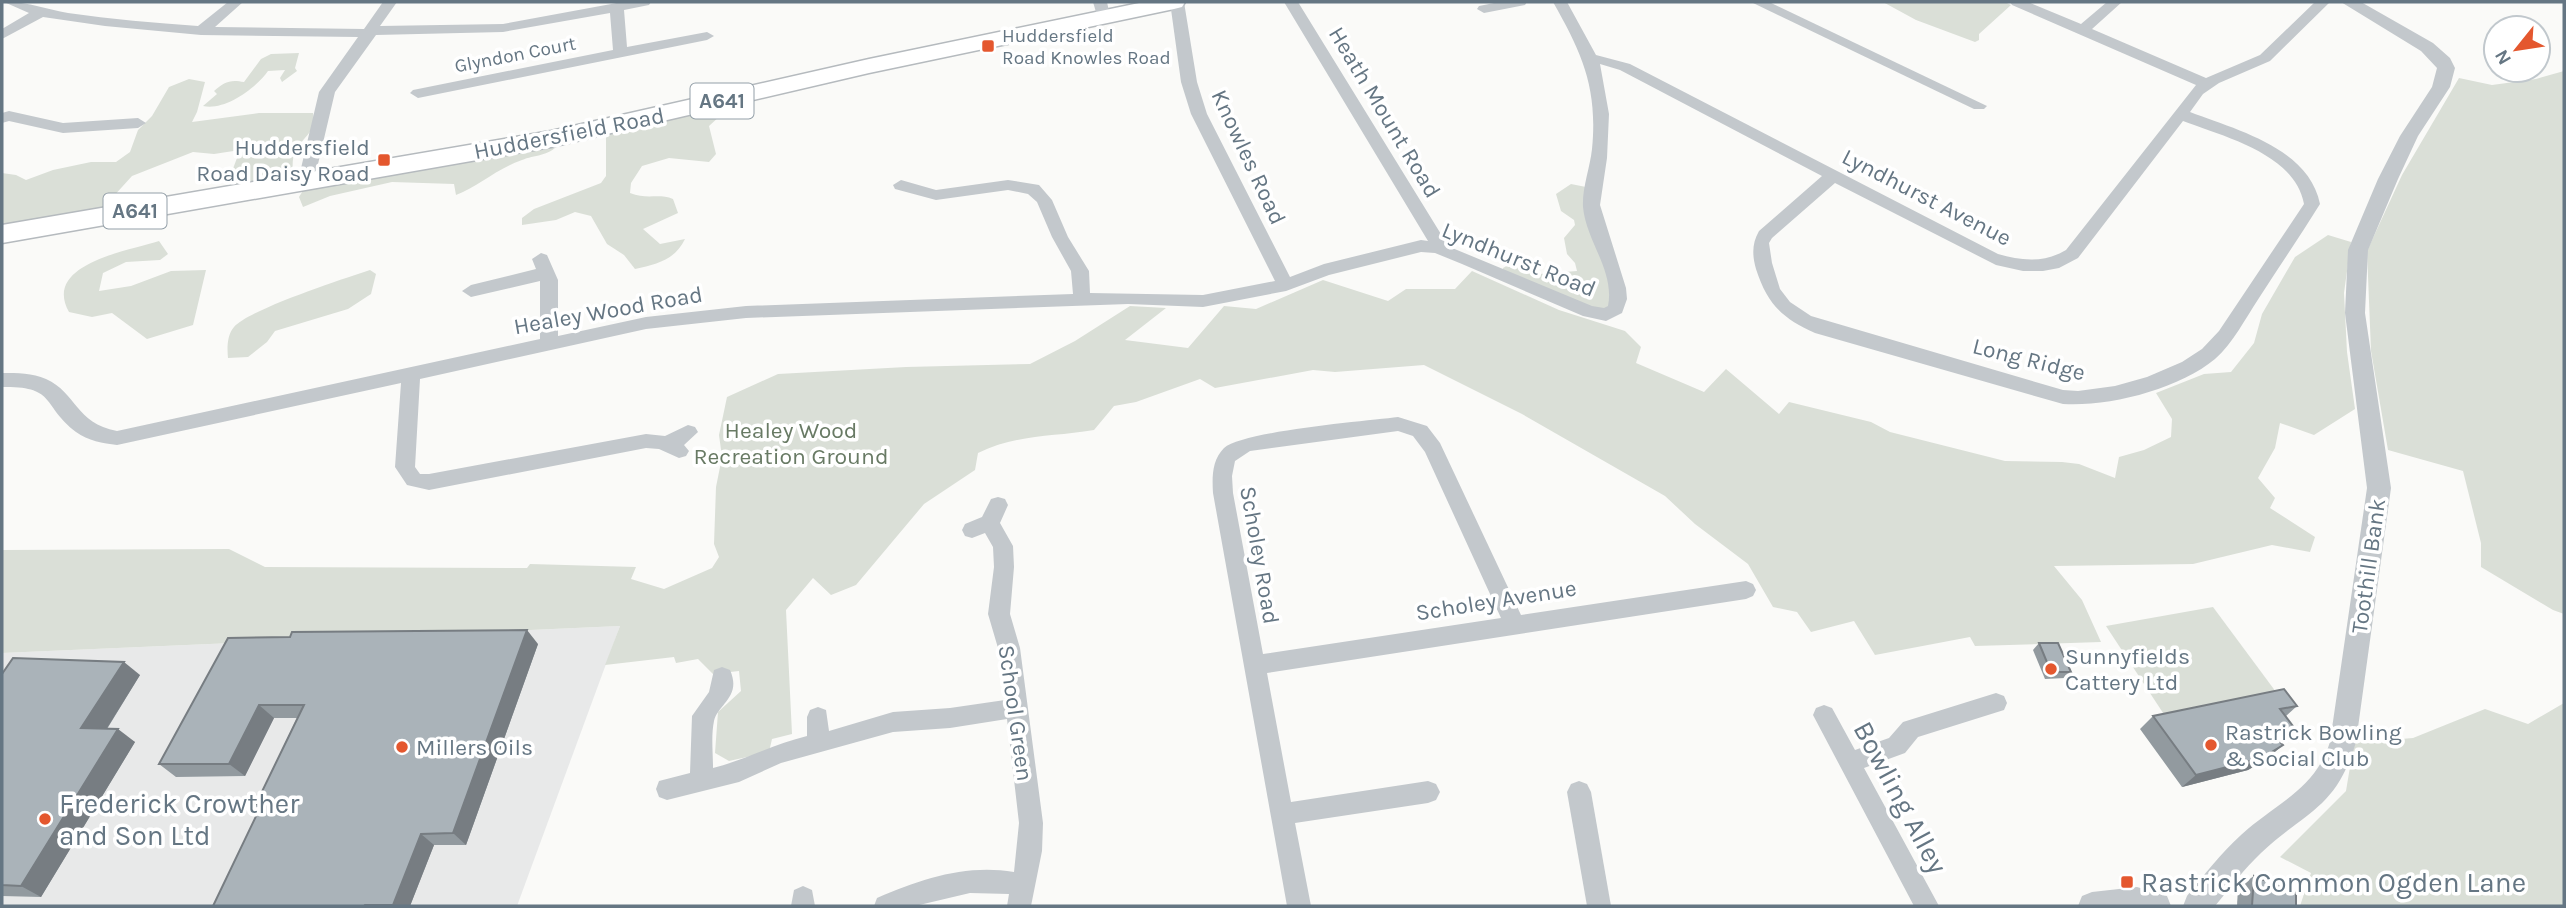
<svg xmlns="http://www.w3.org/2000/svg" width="2566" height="908" viewBox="0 0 2566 908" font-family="Karla,sans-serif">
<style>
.built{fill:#e8e9e9}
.green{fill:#dadfd7}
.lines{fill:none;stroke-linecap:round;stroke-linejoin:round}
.primary-casing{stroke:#b5babe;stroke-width:3}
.minor{fill:#c3c8cc;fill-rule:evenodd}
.tertiary{fill:#c3c8cc;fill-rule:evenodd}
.primary{fill:#fff;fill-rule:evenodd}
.wall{fill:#929a9f}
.shaded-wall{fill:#777d82}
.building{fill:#aab3b9;stroke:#777d82;stroke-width:2}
.poi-dot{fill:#e4572e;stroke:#fff;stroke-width:2.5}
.labels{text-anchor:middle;stroke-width:7;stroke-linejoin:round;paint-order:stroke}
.far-poi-label{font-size:19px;fill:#657683;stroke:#fff;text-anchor:start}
.far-street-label{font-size:19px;fill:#657683;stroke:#fff}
.shield{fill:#fff;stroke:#939fa8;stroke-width:2}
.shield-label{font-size:21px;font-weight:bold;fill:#657683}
.street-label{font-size:23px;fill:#657683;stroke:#fff}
.poi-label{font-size:23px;fill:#657683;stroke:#fff;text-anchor:start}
.park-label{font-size:23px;fill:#687a64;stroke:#fff}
.near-street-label{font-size:28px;fill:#657683;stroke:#fff}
.near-poi-label{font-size:28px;fill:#657683;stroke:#fff;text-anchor:start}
</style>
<rect width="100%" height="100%" fill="#fafaf8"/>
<polygon class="built" points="620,626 517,906 2,906 2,653"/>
<g class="green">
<polygon points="1883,2 2005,2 2011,5 1979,34 1979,40 1975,42 1916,20"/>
<path d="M299,53L295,68L297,71L282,82L280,78L285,70L268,71C256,88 225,111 203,106L217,94L214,91C224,82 230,79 244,82L261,59L271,54Z"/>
<polygon points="2564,71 2564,614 2553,610 2481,567 2481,543 2463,471 2388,450 2371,351 2367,251 2402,175 2459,78 2492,85 2536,79"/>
<path d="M189,79L205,82L197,112L192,122L259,113H313C318,134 299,138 294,155C291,164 295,169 289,178L233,187L231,174L240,150L214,154L193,152L132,176L102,209L2,225V173L16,175L26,180L53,170L91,162H116L130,152L138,130L152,116L169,87Z"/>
<path d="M741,103L740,109L722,114L709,126L716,154L709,162L669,158L642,166L631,183L630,193C647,200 659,193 673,199L678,213L643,229L660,244L685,239C675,260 657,264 635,269L624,255L607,244L591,216L575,212L556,220L522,225V218L534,209L601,183L606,176V132Z"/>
<path d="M558,145C549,156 534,155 522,160C496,169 479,186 456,195L454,184L392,182L330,196L303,207L299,197L304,189Z"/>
<polygon points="1571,184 1586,187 1609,281 1610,307 1597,310 1502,272 1503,268 1510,264 1540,274 1577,271 1575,263 1567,254 1564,238 1575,225 1574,220 1561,211 1556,194"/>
<path d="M2328,235L2351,242L2344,293L2347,352L2355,409L2314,435L2280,423L2275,448L2258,478L2275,498L2270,508L2315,537L2310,552L2272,545L2193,564L2054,566L2082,600L2101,642L1975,646L1970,637L1875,655L1854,621L1811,632L1797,612L1773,607L1748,564L1695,524L1665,496L1522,414L1424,365L1335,372L1313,370L1215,388L1200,379L1136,402L1114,406L1094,430C1053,437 1017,434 978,453L975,470L924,504L856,585L831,595L813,578L786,610L792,734L772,739L769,752L729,761L715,753L718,712L741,691L739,671L713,674L698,659L676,663L674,657L605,665L620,626L2,653V550L229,549L265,567L527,568L530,564L636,567L631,579L664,589L712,568L719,557L714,544L716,487L722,457L719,435L727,397L778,374L906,367L1030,364L1075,341L1130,306L1166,308L1125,340L1188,348L1224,306L1256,309L1323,280L1388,301L1406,289H1455L1472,271L1559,310L1625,331L1641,347L1636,363L1704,392L1726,369L1779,414L1789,402L1871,422L1890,432L2005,461L2062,462L2079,464L2115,478L2119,457L2144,450L2171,437L2172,419L2156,393L2204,374L2231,372L2254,343L2262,314L2295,257Z"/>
<path d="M159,241L168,254L160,260L126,262L103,273L99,291L131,286L171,271L206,270L193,325L147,339L112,313L92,317L69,312C42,264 128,251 159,241Z"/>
<path d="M370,270L376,274L371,294L348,309L275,331L267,342L248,357L228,358C227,348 227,335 234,327C250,309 343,279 370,270Z"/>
<polygon points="2213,607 2276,692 2167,719 2106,626"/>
<polygon points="2564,703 2564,906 2300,906 2311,873 2280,857 2346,791 2354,743 2413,738 2485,709 2528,724"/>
</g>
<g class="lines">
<g class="primary-casing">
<polygon id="primary" points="1144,2 1185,2 1182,7 1174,9 869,73 551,147 2,243 2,225 551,131 869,59"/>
</g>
<g class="minor">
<path d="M4,2C26,1 46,9 68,13C111,19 155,23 198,26L228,2H243L215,27L364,29L383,2H397L380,26L503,24L622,2H651L649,5L624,10L627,47L707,32L714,36L707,40L418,98L410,93L413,90L613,50L610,13L503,32L376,35L335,92L314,181L306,186L298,181L319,92L358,37L201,35L105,26L43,17L2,39V29L29,13Z"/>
<polygon points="1093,2 1107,2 1110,16 1108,19 1098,19"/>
<path d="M1170,2H1184L1197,82L1207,114L1290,277L1324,264L1421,240L1428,241L1284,2H1298L1444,239L1445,245L1592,306L1604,308L1608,306C1615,271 1586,241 1583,207C1582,188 1590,168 1592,149C1598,88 1582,53 1553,2H1567L1596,55L1630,64L1998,254C2022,261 2044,263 2066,250L2196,85L2012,5L2010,2H2028L2081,24L2107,2H2122L2092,29L2206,78L2260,55L2315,2H2330L2270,61L2219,83L2203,94L2190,112C2237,130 2309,148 2320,204C2300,236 2279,267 2259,298C2245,319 2233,343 2215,359C2179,389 2109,407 2063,404L1815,333C1781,318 1767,303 1756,269C1752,255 1752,243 1759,231L1822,176L1620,70L1600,64L1609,114L1607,158L1600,205L1626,288L1627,299L1622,313L1606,321L1583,316L1462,264L1435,253L1421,252L1329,275L1286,291L1203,307L1128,304L746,318L646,329L420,379L415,467L420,474H429L646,434L665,436L688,425L695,427L698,432L684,445L689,451L686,456L679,458L659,449L646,448L429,490L407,485L395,467L401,383L117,445C103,443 88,441 76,432C41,405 57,386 2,387V373C18,373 32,373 46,379C77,393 75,423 117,431L540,339V281L471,297L462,291L471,285L536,269L532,259L541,253L547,255L558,280V336L646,317L746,306L1073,294L1071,271L1052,237L1037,202L1028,194L1008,190L936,200L895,189L893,185L901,180L936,190L1008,180L1039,185L1052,200L1068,237L1089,271L1090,293L1203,295L1275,281L1191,114L1181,82ZM2183,121C2225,137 2295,154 2304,204L2219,331L2202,349L2182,362L2147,377L2115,386L2078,391L2063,390L1811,316L1790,302L1780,289L1772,263L1769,243L1772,238L1835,183L1996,265L2023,271H2043L2059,268L2078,258Z"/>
<polygon points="1499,2 1527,2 1525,5 1484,13 1477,9 1479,6"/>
<polygon points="1751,2 1769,2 1987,106 1984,109 1974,109"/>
<polygon points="9,111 63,123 138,118 146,123 138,128 63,133 9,121 2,123 2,113"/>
<path d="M1398,417L1427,426L1440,443L1521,615L1746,581L1753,584L1756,590L1753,596L1746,599L1267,673L1291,802L1428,781L1436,784L1440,792L1436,800L1428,803L1295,823L1311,906H1287L1213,493C1212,477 1212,460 1224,448C1243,431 1366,421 1398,417ZM1398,431L1413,436L1425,452L1501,618L1263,654L1233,493L1232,476L1235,461L1250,451Z"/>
<path d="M998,497L1005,499L1008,505L1000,523L1013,546L1014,567L1010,614L1020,648L1043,823L1042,851L1031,906H1007L1009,894L970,893L915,906H874L877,898C922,879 965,864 1014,872L1019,823L1007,719L950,728L893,732L781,763L739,782L667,800L659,797L656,789L659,781L690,773L692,716L709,692L714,670L722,667L730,670C742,697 718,704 714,721C711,735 713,753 713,768C745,760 774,744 807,736V717L810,710L818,707L826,710L829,731L893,712L950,708L1005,700L998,648L988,614L994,567L993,547L985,533L972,538L965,536L962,530L965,524L982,517L991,499Z"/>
<polygon points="1996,693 2004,696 2007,703 2004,710 1918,737 1905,753 1864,768 1939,906 1914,906 1813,715 1816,708 1824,705 1832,708 1855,750 1889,738 1903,722"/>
<polygon points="1579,781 1587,784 1591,792 1611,906 1587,906 1567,792 1571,784"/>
<polygon points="803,886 812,890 815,906 791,906 794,890"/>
</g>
<g class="tertiary">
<path d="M2341,2H2361L2433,43L2450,58L2455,68L2450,87L2418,136L2398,179L2368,250L2365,313L2391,488L2356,742C2336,809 2307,810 2261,853C2244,869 2230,888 2215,906H2183L2187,896C2204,875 2221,853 2241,835C2276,803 2315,790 2330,742L2367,488L2345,313L2348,250L2378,179L2400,136L2432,87L2437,68L2421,51Z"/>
<polygon points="2137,887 2167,896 2171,906 2078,906 2082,896 2092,892"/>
</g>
<use href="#primary" class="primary"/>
</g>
<g class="wall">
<polygon points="228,638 538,644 466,845 434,845 410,906 213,906 258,813 253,810 297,718 274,718 245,776 176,777 159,764"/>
<polygon points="2039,643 2071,672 2065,678 2045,679 2033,650"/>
<polygon points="2,674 140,675 107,729 135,742 41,897 2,896"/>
<polygon points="2297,706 2286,716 2280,743 2268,758 2248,770 2182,787 2140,729 2153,716"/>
<polygon points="2254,876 2296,906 2237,906 2238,887"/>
</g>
<g class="shaded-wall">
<polygon points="527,630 538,644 466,845 453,833"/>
<polygon points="124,662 140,675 99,741 81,728"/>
<polygon points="259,705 274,718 245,776 229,764"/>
<polygon points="118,729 135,742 41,897 21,886"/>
<polygon points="2296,730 2281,742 2274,735"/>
<polygon points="2283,745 2268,758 2248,770 2182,787 2196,775"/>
<polygon points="421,834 434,845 410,906 395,906 393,905"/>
</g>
<g class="building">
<polygon points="527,630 453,833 421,834 393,905 365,905 364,906 213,906 259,810 253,810 304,705 259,705 229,764 159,764 228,638 290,637 292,632"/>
<polygon points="2039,643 2058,643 2071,672 2051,672"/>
<polygon points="13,658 124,662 81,728 118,729 21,886 2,885 2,674"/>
<polygon points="2284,689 2297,706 2280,709 2296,730 2274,735 2283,745 2262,758 2196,775 2153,716"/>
<polygon points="2254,876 2296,893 2296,906 2252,906"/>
</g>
<g class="poi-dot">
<rect x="981" y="39" width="14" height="14" rx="3.5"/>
<rect x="377" y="153" width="14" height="14" rx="3.5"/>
<circle cx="2051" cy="669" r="7"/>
<circle cx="2211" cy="745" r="7"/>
<circle cx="402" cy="747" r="7"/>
<circle cx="45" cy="819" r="7"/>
<rect x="2120" y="875" width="14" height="14" rx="3.5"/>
</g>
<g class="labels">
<g class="far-poi-label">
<text x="1002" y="42">Huddersfield<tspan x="1002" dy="22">Road Knowles Road</tspan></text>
</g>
<g class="far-street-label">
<text transform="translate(515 54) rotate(-11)" y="7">Glyndon Court</text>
</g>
<g class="shield">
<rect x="690.5" y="83.5" width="63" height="35" rx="5"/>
<rect x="103.5" y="193.5" width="63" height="35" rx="5"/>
</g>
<g class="shield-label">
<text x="722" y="108">A641</text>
<text x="135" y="218">A641</text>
</g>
<g class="street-label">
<text transform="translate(1385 112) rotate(59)" y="8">Heath Mount Road</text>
<text transform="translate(569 133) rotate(-11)" y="8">Huddersfield Road</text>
<text transform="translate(1249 157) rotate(65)" y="8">Knowles Road</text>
<text transform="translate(1927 197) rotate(27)" y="8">Lyndhurst Avenue</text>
<text transform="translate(1519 259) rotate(22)" y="8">Lyndhurst Road</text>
<text transform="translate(608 310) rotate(-10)" y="8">Healey Wood Road</text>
<text transform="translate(2029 359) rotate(14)" y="8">Long Ridge</text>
<text transform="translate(1260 555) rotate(80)" y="8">Scholey Road</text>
<text transform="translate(2368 566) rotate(-82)" y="8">Toothill Bank</text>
<text transform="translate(1496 600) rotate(-9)" y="8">Scholey Avenue</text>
<text transform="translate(1016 713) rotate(82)" y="8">School Green</text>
</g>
<g class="poi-label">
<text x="370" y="155" text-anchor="end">Huddersfield<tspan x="370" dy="26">Road Daisy Road</tspan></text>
<text x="2065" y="664">Sunnyfields<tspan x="2065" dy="26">Cattery Ltd</tspan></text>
<text x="2225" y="740">Rastrick Bowling<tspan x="2225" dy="26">&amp; Social Club</tspan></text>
<text x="416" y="755">Millers Oils</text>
</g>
<g class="park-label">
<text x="791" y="438">Healey Wood<tspan x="791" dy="26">Recreation Ground</tspan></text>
</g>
<g class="near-street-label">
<text transform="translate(1901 797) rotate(62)" y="10">Bowling Alley</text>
</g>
<g class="near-poi-label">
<text x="59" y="813">Frederick Crowther<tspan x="59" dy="32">and Son Ltd</tspan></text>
<text x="2141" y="892">Rastrick Common Ogden Lane</text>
</g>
</g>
<rect width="2566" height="908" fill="none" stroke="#657683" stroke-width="7"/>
<g transform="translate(2517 49) rotate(240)"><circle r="33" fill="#ffffff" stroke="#c1c8cd" stroke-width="2"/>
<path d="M0-5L12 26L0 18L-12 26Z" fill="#e4572e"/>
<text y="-10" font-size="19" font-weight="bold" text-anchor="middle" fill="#657683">N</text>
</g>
</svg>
